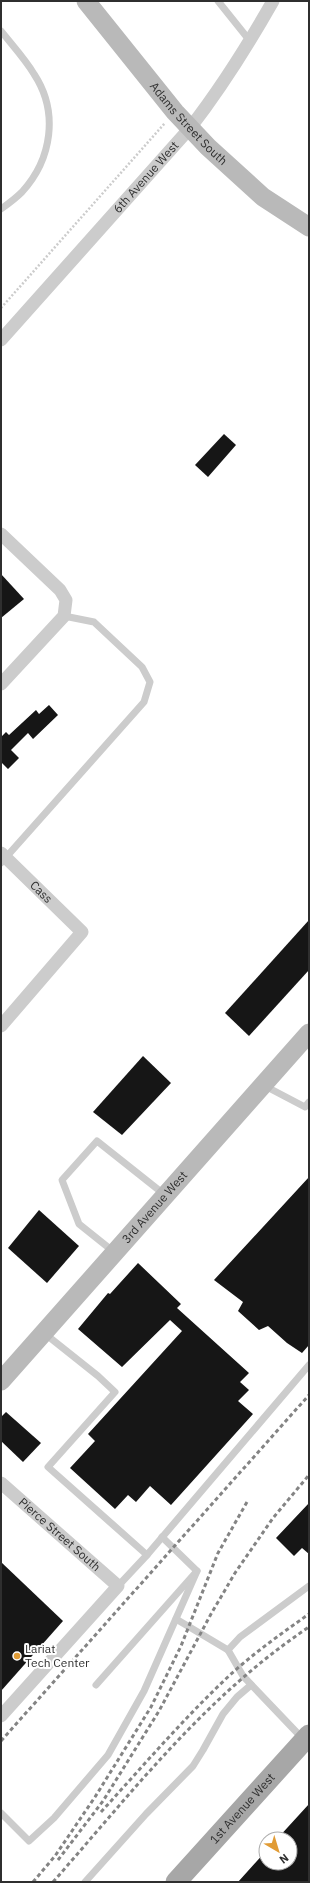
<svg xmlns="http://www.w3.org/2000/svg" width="310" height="1883" viewBox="0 0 310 1883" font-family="'IBM Plex Sans',sans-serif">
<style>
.building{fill:#161616}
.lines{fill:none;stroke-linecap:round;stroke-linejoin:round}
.path{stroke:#ccc;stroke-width:2.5;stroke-dasharray:2 2;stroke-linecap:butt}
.lane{stroke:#ccc;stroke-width:7}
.street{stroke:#ccc;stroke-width:13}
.secondary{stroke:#b9b9b9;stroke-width:19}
.primary{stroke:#a7a7a7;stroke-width:21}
.rail{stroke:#848484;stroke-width:3;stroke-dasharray:4 3;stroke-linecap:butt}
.poi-dot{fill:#e19c36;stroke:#fff;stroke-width:1.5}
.labels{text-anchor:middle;stroke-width:4;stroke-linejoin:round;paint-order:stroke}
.street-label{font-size:12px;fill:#2f2f2f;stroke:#fff}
.poi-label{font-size:12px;fill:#2f2f2f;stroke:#fff;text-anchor:start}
</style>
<rect width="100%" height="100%" fill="#fff"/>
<g class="building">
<polygon points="224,434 236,445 208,477 195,465"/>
<polygon points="1,574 24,599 1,618"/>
<polygon points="49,705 58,715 33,739 28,733 11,750 19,758 8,769 1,762 1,737 6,732 9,735 36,710 39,714"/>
<polygon points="309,920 309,970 249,1036 225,1013"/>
<polygon points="143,1056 171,1083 122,1135 93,1112"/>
<polygon points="309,1177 309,1345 302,1353 287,1343 268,1326 259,1330 238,1311 243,1302 214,1280"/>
<polygon points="39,1210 79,1246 47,1283 8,1248"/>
<polygon points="138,1263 181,1304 177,1308 249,1373 240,1382 249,1390 238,1401 253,1414 171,1505 150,1486 136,1502 128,1495 115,1509 70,1468 95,1441 88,1434 182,1331 170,1320 122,1367 78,1329 108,1293 110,1294"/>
<polygon points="6,1412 41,1443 23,1462 1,1441 1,1417"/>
<polygon points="309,1503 309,1554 302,1548 294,1556 276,1538"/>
<polygon points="1,1562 63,1621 1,1691"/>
<polygon points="309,1804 309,1882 238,1882 266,1851 266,1863 290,1863 290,1839 277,1839"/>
</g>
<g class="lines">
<polyline class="path" points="1,308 165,123"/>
<g class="lane">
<polyline points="218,1 250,41"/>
<path d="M1,31C12,45 25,59 34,74C59,112 52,159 22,192C16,198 8,204 1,209"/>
<polyline points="1,863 144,702 150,682 142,667 94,622 64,616"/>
<polyline points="265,1086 305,1107 309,1102"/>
<polyline points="114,1252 79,1224 62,1180 97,1141 165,1195"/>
<polyline points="44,1333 98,1376 115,1392 48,1467 147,1555 118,1586"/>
<polyline points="147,1555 309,1365"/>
<polyline points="176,1619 228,1650"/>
<polyline points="96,1685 197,1571 162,1537"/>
<polyline points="303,1739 243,1676 228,1650 240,1637 309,1586"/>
<polyline points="1,1813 29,1841 54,1818 108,1755 144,1691 197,1571"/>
<polyline points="85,1882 146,1814 193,1766 203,1750 223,1714 237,1697 251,1685"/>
</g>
<g class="street">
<path id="s1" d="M1,340L190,128C221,88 248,45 273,1"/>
<polyline points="1,534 60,590 66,600 64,616 1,684"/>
<path id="s2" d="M1,853L82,932L1,1026"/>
<path id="s3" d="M1,1483L118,1586L1,1716"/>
</g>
<g class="secondary">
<path id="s4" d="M86,1L175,112L208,147L263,197L309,227"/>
<path id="s5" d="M1,1381L309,1033"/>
</g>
<path class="primary" id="s6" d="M176,1882L309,1735"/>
<g class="rail">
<polyline points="1,1741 309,1395"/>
<path d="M101,1812C143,1766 184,1718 230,1675C254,1653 282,1633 309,1614"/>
<polyline points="58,1860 103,1801 159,1711 211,1614 235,1573 273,1518 309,1475"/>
<polyline points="33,1882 55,1856 95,1797 151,1707 181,1646 218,1553 247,1502"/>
<path d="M53,1882C134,1790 206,1696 309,1627"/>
</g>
</g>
<circle class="poi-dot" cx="17" cy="1656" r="4"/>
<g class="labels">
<g class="street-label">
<text dy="4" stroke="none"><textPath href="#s4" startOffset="160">Adams Street South</textPath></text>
<text dy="4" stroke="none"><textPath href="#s1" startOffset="218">6th Avenue West</textPath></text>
<text dy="4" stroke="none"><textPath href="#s2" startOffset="56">Cass</textPath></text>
<text dy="4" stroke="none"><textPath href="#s5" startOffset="232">3rd Avenue West</textPath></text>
<text dy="4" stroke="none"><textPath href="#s3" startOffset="78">Pierce Street South</textPath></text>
<text dy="4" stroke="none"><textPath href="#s6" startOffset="99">1st Avenue West</textPath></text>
</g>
<g class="poi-label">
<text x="25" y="1653">Lariat<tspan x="25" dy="14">Tech Center</tspan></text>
</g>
</g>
<rect width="310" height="1883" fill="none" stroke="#2f2f2f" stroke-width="4"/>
<g transform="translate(278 1851) rotate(142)"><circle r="19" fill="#ffffff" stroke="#acacac"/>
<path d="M0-3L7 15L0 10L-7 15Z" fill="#e19c36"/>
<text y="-6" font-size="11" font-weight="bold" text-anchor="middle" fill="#2f2f2f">N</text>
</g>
</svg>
